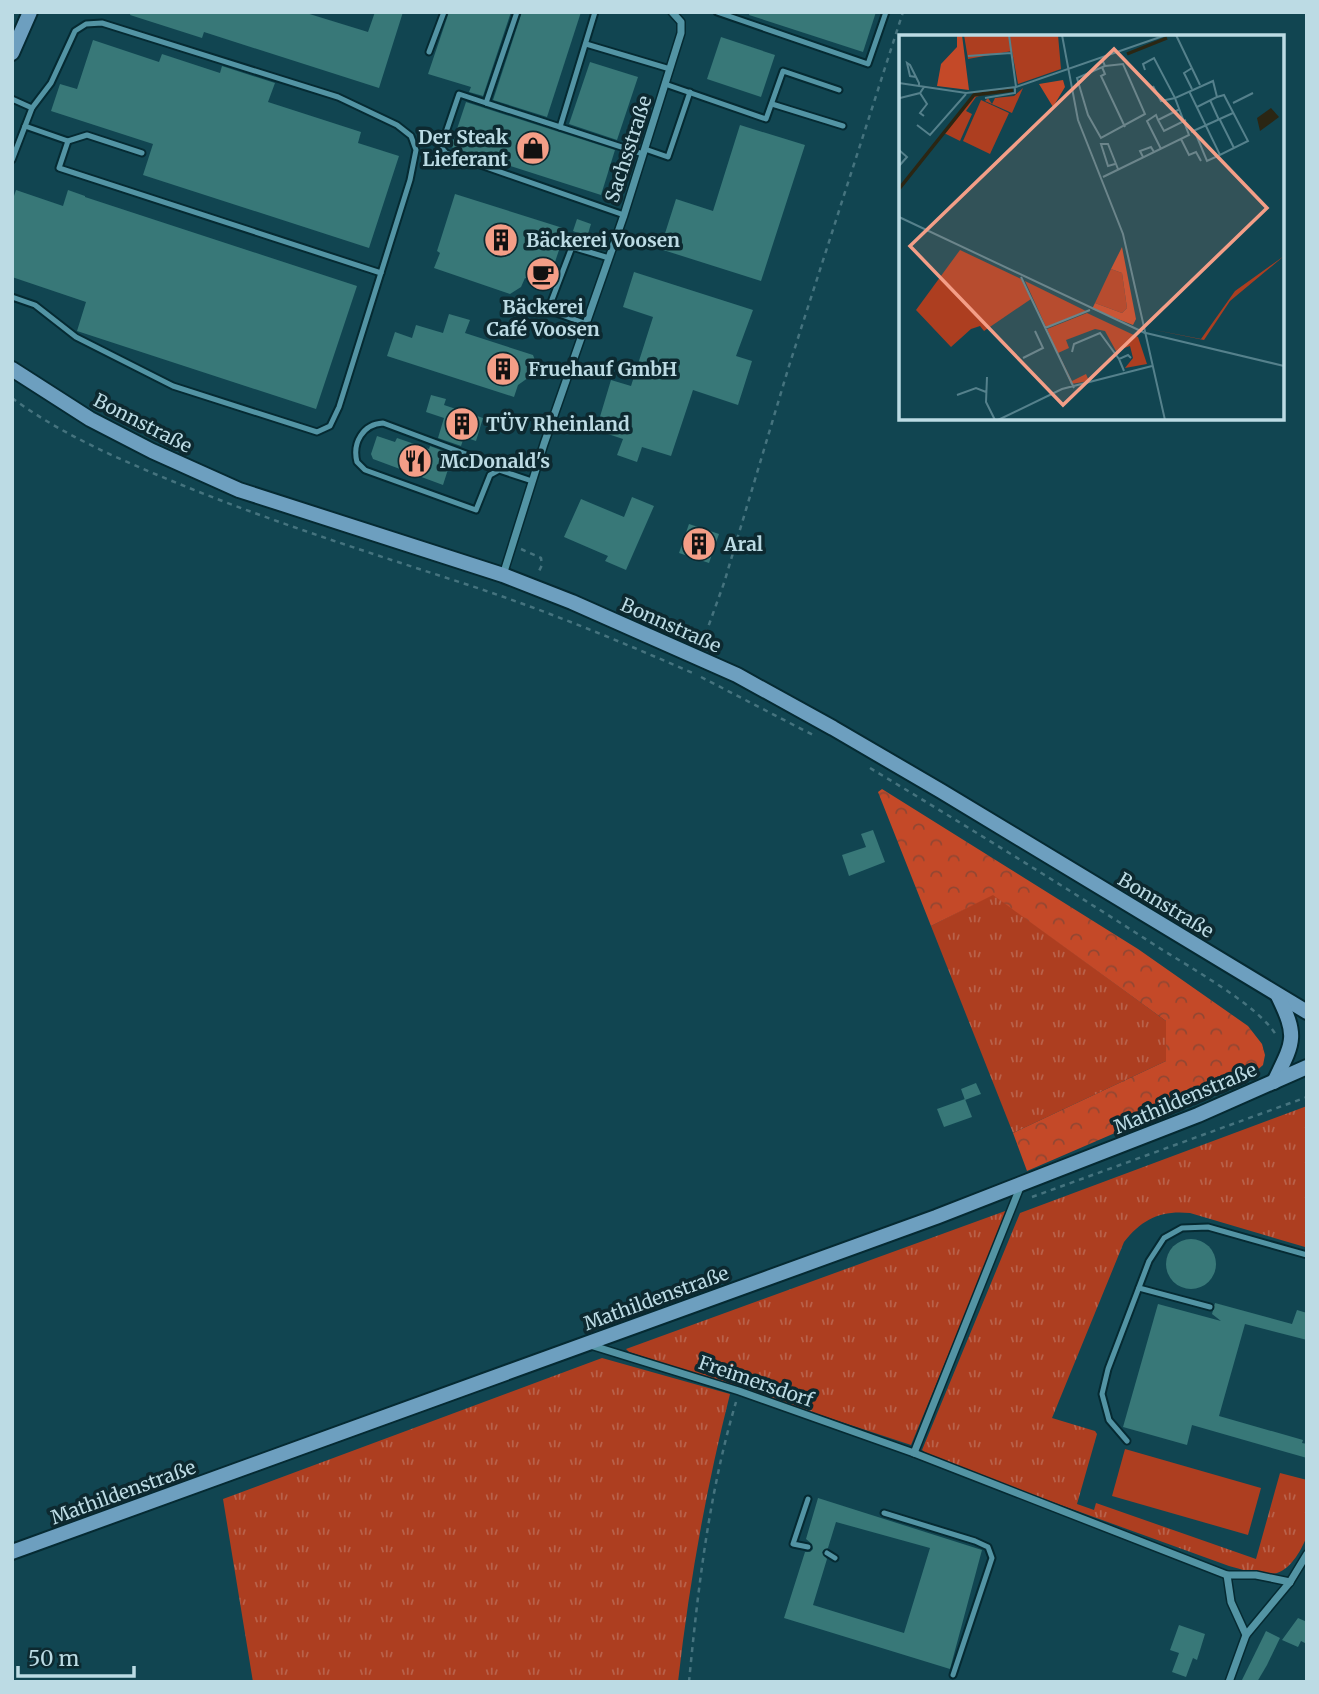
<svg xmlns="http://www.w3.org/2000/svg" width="1319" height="1694" viewBox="0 0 1319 1694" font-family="Merriweather,serif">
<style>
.grass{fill:url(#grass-tufts)}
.forest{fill:url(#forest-crowns)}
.pitch{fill:#ad3e20}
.building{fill:#387878;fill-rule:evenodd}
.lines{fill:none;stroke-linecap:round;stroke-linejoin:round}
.lane-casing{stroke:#052a32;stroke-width:9}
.street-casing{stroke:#052a32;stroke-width:10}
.secondary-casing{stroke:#052a32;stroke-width:18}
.path{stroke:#45737e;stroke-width:2.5;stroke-dasharray:5 5;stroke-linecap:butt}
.lane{stroke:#5394a4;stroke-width:5}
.street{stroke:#5394a4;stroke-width:7}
.secondary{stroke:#6d9fbf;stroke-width:14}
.labels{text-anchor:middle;stroke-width:7;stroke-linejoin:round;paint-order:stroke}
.poi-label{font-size:19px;font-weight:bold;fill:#bcdbe4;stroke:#0d2930;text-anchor:start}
.street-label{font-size:19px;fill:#bcdbe4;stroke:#0d2930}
.inset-river{fill:none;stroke:#2b2613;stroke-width:3.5}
.inset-road{fill:none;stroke:#55818c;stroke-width:2}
.view{fill:#f49e87;fill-opacity:0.15;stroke:#f49e87;stroke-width:3.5}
.inset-edge{fill:none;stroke:#bcdbe4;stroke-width:3.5}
</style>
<defs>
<pattern id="grass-tufts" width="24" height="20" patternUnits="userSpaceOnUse" patternTransform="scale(1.75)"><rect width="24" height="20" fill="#ad3e20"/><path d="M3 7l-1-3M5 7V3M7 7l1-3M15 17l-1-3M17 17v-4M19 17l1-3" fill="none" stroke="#b9624b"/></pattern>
<pattern id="forest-crowns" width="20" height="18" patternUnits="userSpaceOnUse" patternTransform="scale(1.75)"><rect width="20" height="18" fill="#c44928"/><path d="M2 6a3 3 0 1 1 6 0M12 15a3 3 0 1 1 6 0" fill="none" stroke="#934732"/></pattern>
</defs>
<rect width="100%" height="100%" fill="#114551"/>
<g class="grass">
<polygon points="993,894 1166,1021 1166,1061 1013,1133 931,926"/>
<path d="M1307,1106L1305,1247L1190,1213C1161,1210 1142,1219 1124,1242L1052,1418L1095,1431L1097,1434L1077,1504L1094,1510L1096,1503L1256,1559L1280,1473L1307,1480C1307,1495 1310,1521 1307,1535C1303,1548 1291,1569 1277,1573C1262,1577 1244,1570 1229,1566L931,1458L922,1450L1020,1213Z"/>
<polygon points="1008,1210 911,1445 629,1352 626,1349"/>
<path d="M602,1358L730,1394C706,1489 689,1584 678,1682H253L223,1499Z"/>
</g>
<polygon class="forest" points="882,789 1138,949 1248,1026 1262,1044 1265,1055 1263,1065 1254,1073 1027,1171 1013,1133 1166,1061 1166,1021 993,895 931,926 878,792"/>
<polygon class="pitch" points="1125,1449 1261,1488 1248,1535 1112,1496"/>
<g class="building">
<polygon points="131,12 303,12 368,32 375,12 403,12 379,88 204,32 202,38 130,15"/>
<polygon points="449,12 511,12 483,96 469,92 471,87 428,74"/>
<polygon points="522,12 581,12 547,117 493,100"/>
<polygon points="750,12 876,12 863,52 749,15"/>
<polygon points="721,37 775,55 761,97 707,79"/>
<polygon points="93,40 159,62 162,54 220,73 222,66 275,83 268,102 361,132 358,143 399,156 369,248 143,175 153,144 51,111 60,84 77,89"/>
<polygon points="590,62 638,77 617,140 569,124"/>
<polygon points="466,102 615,150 601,195 451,147"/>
<polygon points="740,125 805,145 761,281 660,249 676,199 713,211"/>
<polygon points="16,190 63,206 68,190 85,196 85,197 357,286 316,409 77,331 86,302 12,277 12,202"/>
<polygon points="455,194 566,229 547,286 525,278 521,287 510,294 434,268 440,253 437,251"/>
<polygon points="577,219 591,224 587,237 573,231"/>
<polygon points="634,272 753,310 736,356 752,361 738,405 693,390 671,456 642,447 637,462 617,455 623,439 596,430 611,380 631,386 653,317 623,307"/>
<polygon points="449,314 470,320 465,333 533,355 536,363 532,375 518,385 514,397 387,356 395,332 412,338 416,325 443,333"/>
<polygon points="431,395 446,399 444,405 483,418 476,441 464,437 461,446 438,438 444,418 426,412"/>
<polygon points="377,436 395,442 397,438 429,449 430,446 457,456 455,462 451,460 443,485 373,459 371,454"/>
<polygon points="632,497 654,506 626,570 605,561 608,556 564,537 581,499 624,517"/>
<polygon points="689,524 719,534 709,563 679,553"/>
<polygon points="873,830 885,862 849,876 842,855 866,847 861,834"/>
<polygon points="976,1083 981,1094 965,1100 961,1089"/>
<polygon points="965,1099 972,1117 944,1127 937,1109"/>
<circle cx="1191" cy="1264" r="25"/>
<polygon points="1215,1303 1292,1324 1297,1310 1307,1313 1307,1340 1245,1324 1219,1416 1303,1440 1302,1443 1307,1444 1307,1458 1192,1425 1187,1445 1123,1427 1158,1304 1221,1321 1212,1314"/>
<path d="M818,1498L982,1550L950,1669L784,1618L805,1552H810L813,1549L812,1544L806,1539ZM836,1522L930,1548L904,1633L813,1605L827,1559L822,1552L828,1548Z"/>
<polygon points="1298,1618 1307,1622 1307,1644 1301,1641 1298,1647 1282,1640"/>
<polygon points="1179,1625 1205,1634 1197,1660 1193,1658 1186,1677 1172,1672 1179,1653 1170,1650"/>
<polygon points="1266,1631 1280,1638 1267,1665 1257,1682 1241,1682"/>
</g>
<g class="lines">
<g class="lane-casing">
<g id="lane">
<polyline points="517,12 486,103 560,127 595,12"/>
<polyline points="717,12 868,64 886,12"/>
<polyline points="586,44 670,69"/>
<polyline points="429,52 444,12"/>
<polyline points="665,84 766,119 783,71 839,90"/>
<polyline points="12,99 32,108"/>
<polyline points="486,103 459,94 441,147 446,153 624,215"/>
<polyline points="772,104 843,126"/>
<polyline points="25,126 68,141 59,168 381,273"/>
<polyline points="560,127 643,154"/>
<polyline points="68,141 87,135 142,153"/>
<polyline points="645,149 668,157 690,92"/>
<polyline points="12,160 32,108 51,83 75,31 86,24 102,23 338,97 397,125 411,136 416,150 410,180 339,407 330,426 317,432 173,386 76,337 35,305 12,297"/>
<polyline points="587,324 548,310 572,247 609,258"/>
<path d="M499,470L490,475L476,510L365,470L357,462C352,443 363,424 383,423L493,464L499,470L532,481"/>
<polyline points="1139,1288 1210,1307"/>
<polyline points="1127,1441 1109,1420 1102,1394 1108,1369 1149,1261 1164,1238 1182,1228 1208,1227 1307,1255"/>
<polyline points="808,1499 793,1544 808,1547"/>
<polyline points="884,1513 975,1541 988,1547 992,1558 953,1675"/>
<polyline points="827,1553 835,1558"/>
</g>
</g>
<g class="street-casing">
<g id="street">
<polyline points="503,575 544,444 624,215 681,33 681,22 672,12"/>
<polyline points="590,1345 739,1391 914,1453 1227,1575 1256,1575 1290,1582"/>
<polyline points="914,1453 1021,1185"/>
<polyline points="1227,1575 1231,1602 1246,1635"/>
<polyline points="1229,1682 1246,1635 1290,1582 1307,1554"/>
</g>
</g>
<g class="secondary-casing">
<g id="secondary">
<polyline points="12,53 30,12"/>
<polyline points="12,369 90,419 152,451 239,490 503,575 572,602 737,675 833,728 941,791 1307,1012"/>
<path d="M1274,1082C1294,1041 1298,1037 1278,996"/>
<polyline points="12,1552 936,1217 1198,1115 1307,1067"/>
</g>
</g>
<g class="path">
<path d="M12,398C61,434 116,458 172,481C264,519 358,549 453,580C535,606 615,639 695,674"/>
<polyline points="521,549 541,558 542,565 538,573"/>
<polyline points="702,644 724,583 789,366 903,12"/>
<polyline points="701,677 813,735"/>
<path d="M870,768C968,827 1065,887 1161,949C1191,968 1259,1006 1276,1035"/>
<polyline points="1032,1197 1307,1097"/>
<path d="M689,1682C698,1588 709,1493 736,1402"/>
</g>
<use href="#lane" class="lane"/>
<use href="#street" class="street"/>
<use href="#secondary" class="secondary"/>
</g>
<defs>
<g id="shop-disc" transform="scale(1.75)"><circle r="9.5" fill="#f49e87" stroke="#0d2930"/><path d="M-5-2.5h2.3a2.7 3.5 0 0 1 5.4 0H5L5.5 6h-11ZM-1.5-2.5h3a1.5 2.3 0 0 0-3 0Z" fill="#111"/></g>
<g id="building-disc" transform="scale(1.75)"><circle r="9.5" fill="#f49e87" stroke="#0d2930"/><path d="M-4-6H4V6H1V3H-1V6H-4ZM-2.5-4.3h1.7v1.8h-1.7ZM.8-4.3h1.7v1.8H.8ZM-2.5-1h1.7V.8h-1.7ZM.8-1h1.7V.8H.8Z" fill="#111"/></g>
<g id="cafe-disc" transform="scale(1.75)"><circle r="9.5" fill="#f49e87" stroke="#0d2930"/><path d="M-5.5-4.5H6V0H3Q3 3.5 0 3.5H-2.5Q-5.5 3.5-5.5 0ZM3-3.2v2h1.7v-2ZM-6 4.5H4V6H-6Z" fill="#111"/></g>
<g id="restaurant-disc" transform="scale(1.75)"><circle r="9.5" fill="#f49e87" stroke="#0d2930"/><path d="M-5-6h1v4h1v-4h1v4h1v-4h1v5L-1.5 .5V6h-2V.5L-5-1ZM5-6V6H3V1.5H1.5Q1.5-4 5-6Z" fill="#111"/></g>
</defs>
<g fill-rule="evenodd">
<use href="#shop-disc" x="533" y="148"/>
<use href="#building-disc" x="501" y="240"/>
<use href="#cafe-disc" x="543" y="274"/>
<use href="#building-disc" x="503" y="369"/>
<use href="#building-disc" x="462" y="424"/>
<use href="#restaurant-disc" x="415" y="461"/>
<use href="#building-disc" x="699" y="544"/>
</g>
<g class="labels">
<g class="poi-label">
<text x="508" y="144" text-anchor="end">Der Steak<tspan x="508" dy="22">Lieferant</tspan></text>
<text x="526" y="247">Bäckerei Voosen</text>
<text x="543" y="314" text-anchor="middle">Bäckerei<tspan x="543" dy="22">Café Voosen</tspan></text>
<text x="528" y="376">Fruehauf GmbH</text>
<text x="486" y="431">TÜV Rheinland</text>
<text x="440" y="468">McDonald's</text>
<text x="724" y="551">Aral</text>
</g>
<g class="street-label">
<text transform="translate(628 149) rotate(-72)" y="7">Sachsstraße</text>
<text transform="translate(143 423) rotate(27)" y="7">Bonnstraße</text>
<text transform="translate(671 625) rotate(24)" y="7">Bonnstraße</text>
<text transform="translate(1166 905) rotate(31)" y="7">Bonnstraße</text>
<text transform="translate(1185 1098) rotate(-23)" y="7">Mathildenstraße</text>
<text transform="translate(656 1298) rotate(-20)" y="7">Mathildenstraße</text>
<text transform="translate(756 1381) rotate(19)" y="7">Freimersdorf</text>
<text transform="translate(123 1492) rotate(-20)" y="7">Mathildenstraße</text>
</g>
</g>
<g transform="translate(899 35)">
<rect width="385" height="385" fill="#114551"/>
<path d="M124,53L113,78L86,66L89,63L93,69L96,63L115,61ZM86,59L77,62L67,76L73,79L61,106L45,98L75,60ZM61,215L122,244L132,264L85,296L81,291L72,294L52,312L17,275ZM385,221L331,266L305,305L251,294L302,304L336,256ZM212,234L223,238L228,273L223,278L196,268ZM126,246L187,276L147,292ZM188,278L239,302L248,329L226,333L234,323L231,311L217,316L206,296L196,294L167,305L170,313L159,318L173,346L187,339L190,346L172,349L148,294Z" fill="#ad3e20"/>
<path d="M58,0H63L70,55L38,51L42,29L58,12ZM164,45L166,52L154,72L140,49ZM223,212L237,284L234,290L193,274L196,268L223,278L228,273L223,238L212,234Z" fill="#c44928"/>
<path d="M65,0H159L162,34L119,49L113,16L69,24ZM82,65L110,78L91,119L64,106Z" fill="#ad3e20"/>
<path d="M372,73L380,82L361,96L358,83Z" fill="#2b2613"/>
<path class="inset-river" d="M228,19L268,3M0,154L75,60L114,55"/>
<path class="inset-road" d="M110,0L117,52M163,0L179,85L224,199L266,385M277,0L301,50M69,21L112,18M203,24L206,31L178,43L189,80L202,103L246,79L224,29L206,31M0,27V50M203,32L206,39L202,41L226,92M246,35L244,29L255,23L276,63L262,66L254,51M17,42L11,41L8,28L11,30L20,48V51M0,48L67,58L117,52L267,0M293,54L285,38L293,33M290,56L321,120L349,106L325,60L318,62M21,58L28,69L21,78L25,81M1,63L21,58L25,52M86,63L116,58V52M311,65L320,85M334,68L354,58M281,74L259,85L265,96L287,85M259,85L257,80L248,86L262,114M321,85L335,113M18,90L31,100L67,59M292,97L334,78M296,97L308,126L321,120M282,104L290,120L297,117L302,126M0,115L8,122L0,131M244,122L241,116L252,112L255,117M216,129L209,131L202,109H209L219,134M204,142L290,100L276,63L314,46L318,62L298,72M0,182L246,298M122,242L175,353M146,293L191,275M247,298L385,331M173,317L175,309L201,298L220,324M124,323L144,313L136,296M225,336L220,324L229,320L232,323M88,342L87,367L96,385M58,360L77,353L87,357M99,385L163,354L253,331"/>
<path class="view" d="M215,14L368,173L164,370L11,211Z"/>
<rect width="385" height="385" class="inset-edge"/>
</g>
<rect width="1319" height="1694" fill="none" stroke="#bcdbe4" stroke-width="28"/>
<path d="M18 1666v10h116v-10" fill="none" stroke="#bcdbe4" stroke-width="3.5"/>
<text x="28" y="1666" font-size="21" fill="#bcdbe4" stroke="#0d2930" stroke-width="5" paint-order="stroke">50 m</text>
</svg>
